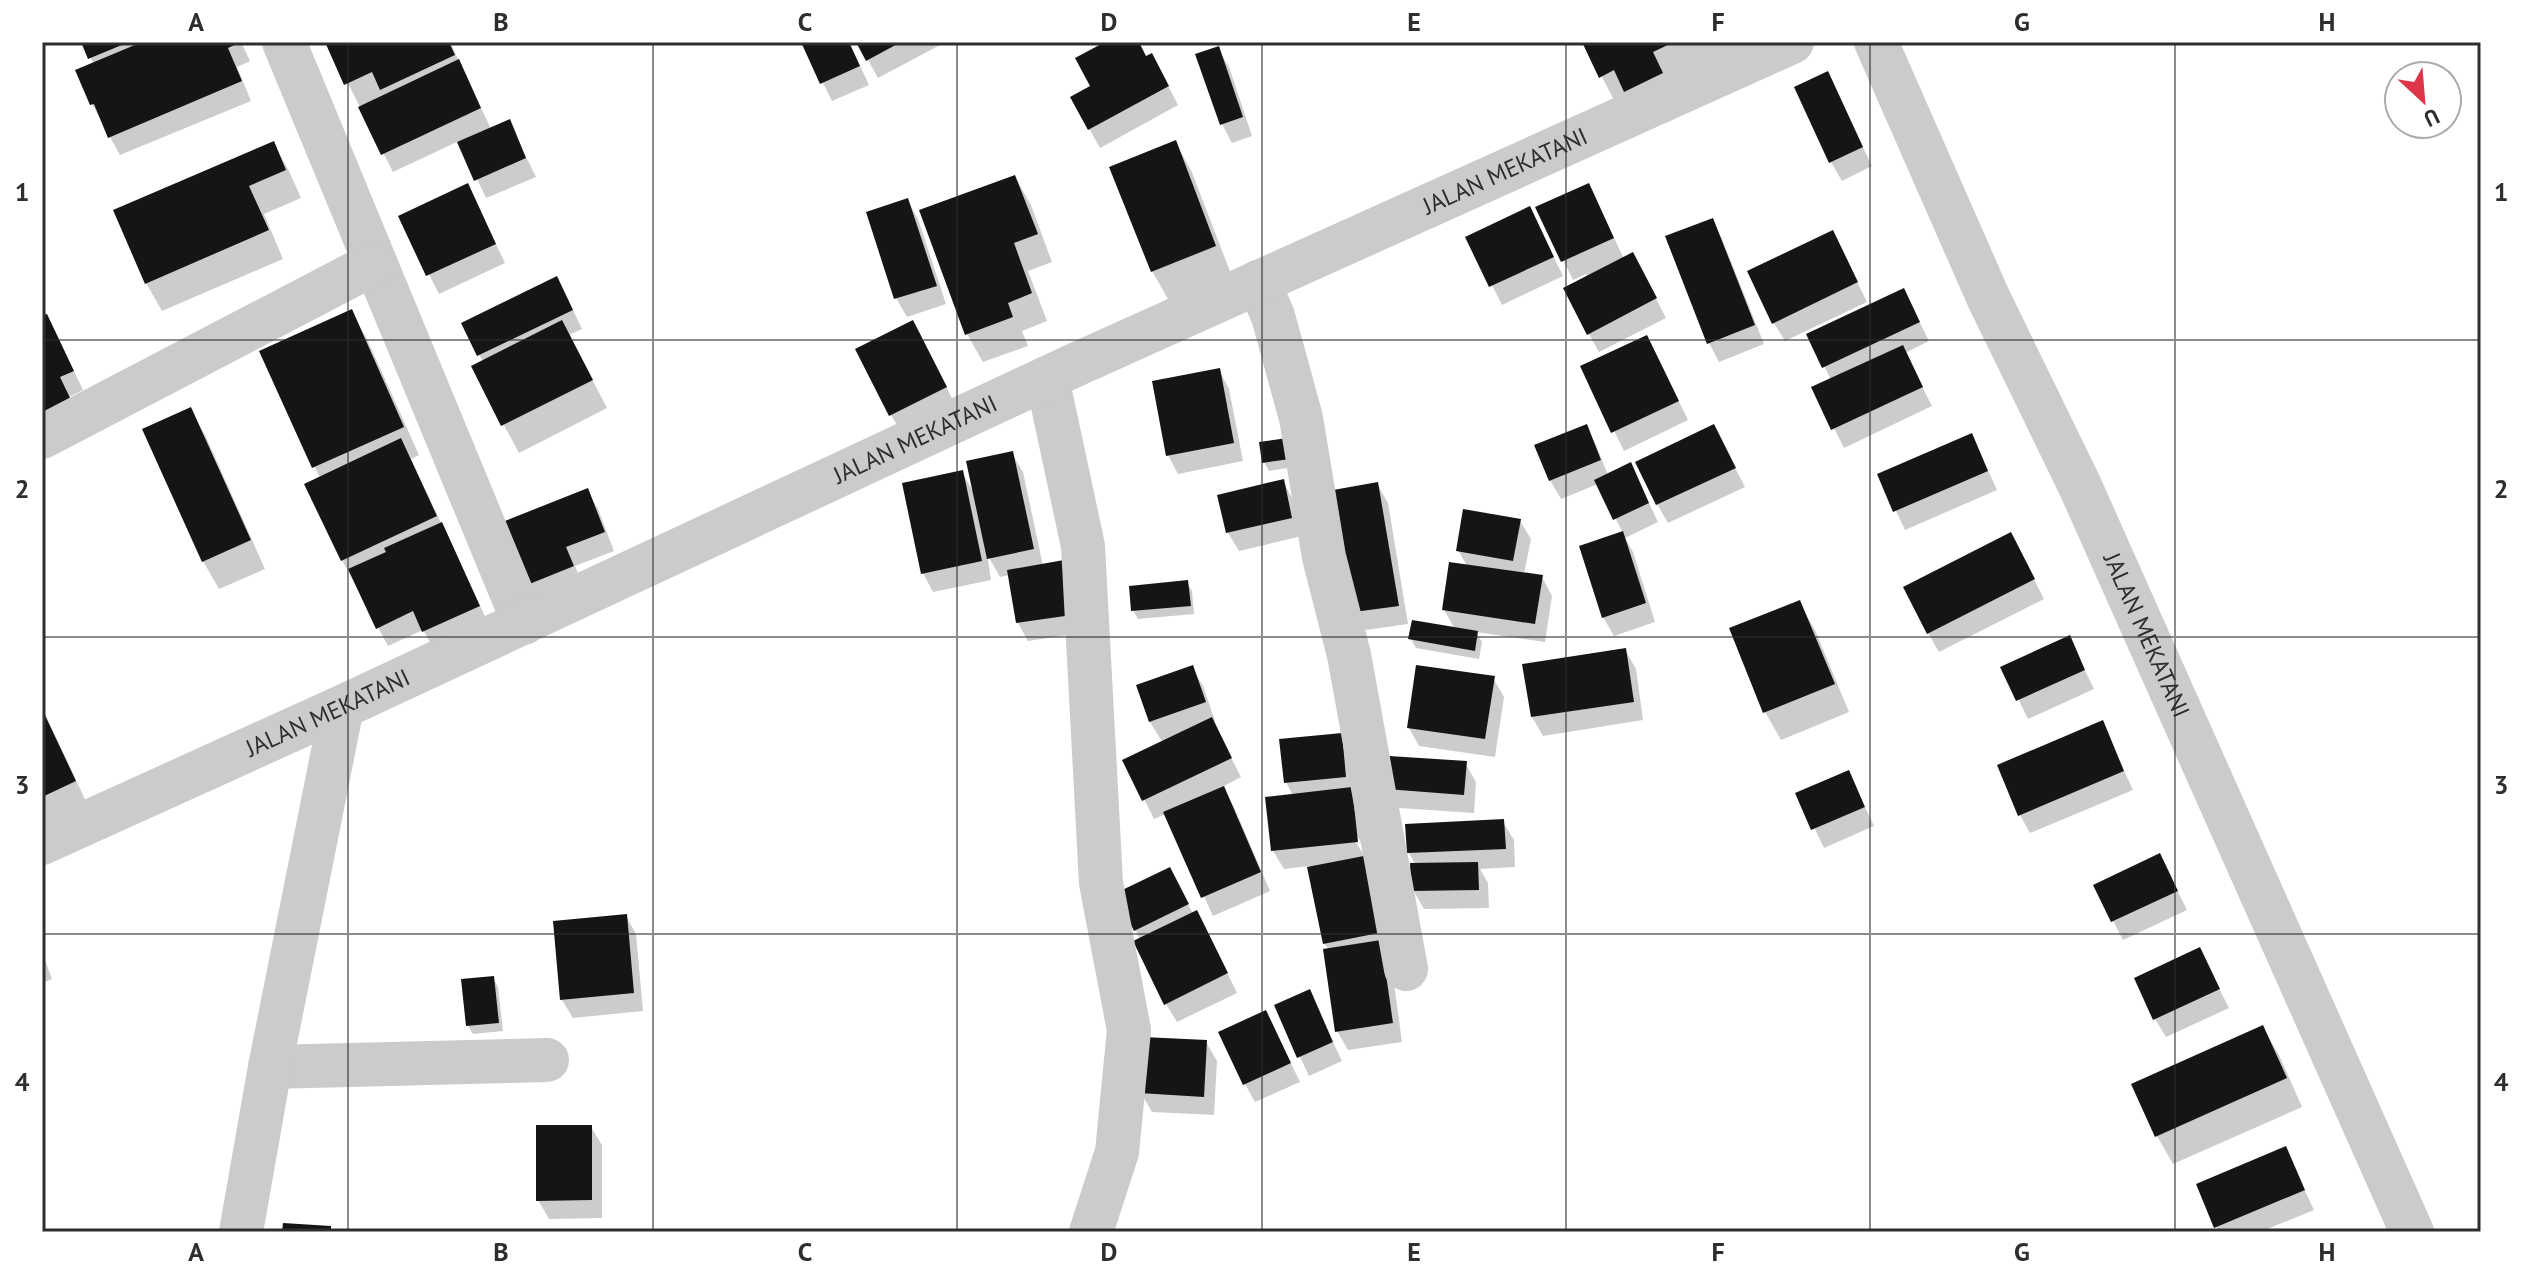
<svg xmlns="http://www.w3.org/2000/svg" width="2523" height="1274" viewBox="0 0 2523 1274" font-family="'PT Sans',sans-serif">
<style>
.shadow{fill:#0003}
.building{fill:#151515}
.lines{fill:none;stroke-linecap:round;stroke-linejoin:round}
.minor{stroke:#cbcbcb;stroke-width:44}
.grid{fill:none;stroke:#2e2e2e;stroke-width:2;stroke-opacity:0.55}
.labels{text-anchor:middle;stroke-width:8;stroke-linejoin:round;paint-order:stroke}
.street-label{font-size:24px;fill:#2e2e2e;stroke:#fff}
.neatline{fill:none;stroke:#2e2e2e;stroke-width:3}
.grid-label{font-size:26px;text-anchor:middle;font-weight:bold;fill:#2e2e2e}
</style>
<rect width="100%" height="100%" fill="#fff"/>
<g class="shadow">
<polygon points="83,42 241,42 250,61 237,67 251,101 120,155 92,104 94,65"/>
<polygon points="327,42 450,42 491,129 509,122 536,177 486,198 459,141 393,172"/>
<polygon points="803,42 849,42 869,85 832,101"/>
<polygon points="858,42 938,42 940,45 878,78"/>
<polygon points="1109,42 1137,42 1146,58 1162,74 1178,105 1100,148 1072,98 1093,87"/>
<polygon points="1584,42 1748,42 1616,104"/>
<polygon points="1218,49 1229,67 1252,136 1232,143 1222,124"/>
<polygon points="1827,73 1872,166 1842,181 1831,162"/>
<polygon points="1175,142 1191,170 1231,274 1168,299 1152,271"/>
<polygon points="273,143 289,171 301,198 264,214 283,259 162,311 146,283"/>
<polygon points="1015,177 1031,205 1052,262 1028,271 1047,321 1022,331 1028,346 983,362 967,334 921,211"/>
<polygon points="1589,185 1624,259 1643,274 1666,318 1599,352 1589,334 1588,277 1586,274 1573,280 1538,208"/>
<polygon points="468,186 505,263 439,294 400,217"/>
<polygon points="907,200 918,219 946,304 907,317 896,298 868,213"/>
<polygon points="1530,209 1563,276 1502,305 1468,238"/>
<polygon points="1712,220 1722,239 1764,344 1719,362 1709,343"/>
<polygon points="1833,233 1867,302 1785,341 1774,323"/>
<polygon points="1904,290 1929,341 1905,353 1932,406 1844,448 1814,388 1831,380 1809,335"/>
<polygon points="567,297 582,329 569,335 607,408 519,453 473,367 483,362 464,324"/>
<polygon points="42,305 83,390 69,397 42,430"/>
<polygon points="351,312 367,339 419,455 411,459 489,625 434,649 423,630 388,646 342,560 320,478 262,352"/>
<polygon points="923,341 956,406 902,433 891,415"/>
<polygon points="1657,356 1688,420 1624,451 1583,367"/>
<polygon points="1219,370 1229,389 1243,461 1178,474 1168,455"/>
<polygon points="190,409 206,437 265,569 219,589 203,561"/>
<polygon points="1586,426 1596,445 1608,475 1640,484 1658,522 1625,538 1633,552 1655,622 1614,636 1603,617 1623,533 1598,484 1561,499 1550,480"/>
<polygon points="1972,435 1997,490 1905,530 1879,475"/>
<polygon points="1286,440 1294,467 1269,471 1264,462"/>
<polygon points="1724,446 1745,487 1668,523 1657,504"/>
<polygon points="1012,454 1023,472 1043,566 1081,633 1028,641 1018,623 1010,575 1000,577 987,554 991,580 933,592 923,573 962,472 974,493"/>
<polygon points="1283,481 1293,500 1302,536 1239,551 1228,533 1219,497"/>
<polygon points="1377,484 1388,503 1408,624 1366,630 1356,612"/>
<polygon points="587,491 598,509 614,551 575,566 583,585 530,607 519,588"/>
<polygon points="1520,521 1531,539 1524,574 1542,577 1552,596 1545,642 1476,632 1482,642 1479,659 1416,648 1411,639 1455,629 1444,610 1467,566 1458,550"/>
<polygon points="2021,554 2044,599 1939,652 1928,633"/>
<polygon points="1187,583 1192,591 1194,614 1138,619 1133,610"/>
<polygon points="1799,602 1815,630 1849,712 1781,740 1765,712 1732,629"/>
<polygon points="2069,638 2094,689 2028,719 2003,668"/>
<polygon points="1625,650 1636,669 1643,720 1543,736 1532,717 1524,665"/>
<polygon points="1192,668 1203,686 1215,721 1213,722 1241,777 1222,787 1234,807 1270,891 1213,916 1166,814 1154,819 1125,761 1163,743 1150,722 1138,687"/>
<polygon points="1493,678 1504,697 1495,757 1419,746 1409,728"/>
<polygon points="42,707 90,810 42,832"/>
<polygon points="2102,723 2133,790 2030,833 2020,815"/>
<polygon points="1341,735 1367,853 1355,832 1351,834 1365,857 1391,961 1402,1042 1348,1050 1337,1031 1329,950 1324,943 1309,866 1284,869 1273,851 1293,796 1286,782"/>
<polygon points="1465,763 1476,782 1474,813 1399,808 1388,789"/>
<polygon points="1848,772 1874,826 1824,848 1798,794"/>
<polygon points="1503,822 1514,840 1515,867 1480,869 1488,883 1489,908 1424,909 1413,890 1416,865 1409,853"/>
<polygon points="2160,856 2187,910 2123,940 2095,886"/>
<polygon points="1180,888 1193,914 1207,931 1237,993 1177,1022 1166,1004 1136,930"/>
<polygon points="626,916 636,934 643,1011 573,1018 562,1000"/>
<polygon points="2199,949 2229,1008 2166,1037 2155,1019"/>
<polygon points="42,952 52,979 42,983"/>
<polygon points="493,978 498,987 503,1031 473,1034 468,1026"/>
<polygon points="1309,992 1342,1061 1309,1076 1276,1006"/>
<polygon points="1266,1012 1300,1082 1255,1102 1245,1084"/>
<polygon points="2263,1028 2279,1055 2302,1107 2173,1164 2157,1136"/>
<polygon points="1206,1042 1217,1061 1214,1115 1152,1112 1141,1093"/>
<polygon points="591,1127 602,1145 602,1218 549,1219 538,1200"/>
<polygon points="2285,1149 2314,1210 2260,1232 2219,1232 2198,1185"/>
</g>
<g class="building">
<polygon points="81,42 129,42 88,59"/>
<polygon points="142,42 241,42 228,48 242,81 108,138 94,104 90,105 75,70"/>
<polygon points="325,42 449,42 455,55 380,90 372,72 344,85"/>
<polygon points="801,42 849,42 860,66 820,84"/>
<polygon points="856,42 901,42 866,61"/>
<polygon points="1105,42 1139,42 1146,56 1152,53 1169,86 1088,130 1070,97 1090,86 1075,58"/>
<polygon points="1582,42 1674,42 1653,52 1663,73 1624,92 1614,70 1599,78"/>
<polygon points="1219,46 1243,117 1220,125 1195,54"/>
<polygon points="459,59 481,108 381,155 358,107"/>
<polygon points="1828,71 1863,147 1829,163 1794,87"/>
<polygon points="510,119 526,158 474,181 457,142"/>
<polygon points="1176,140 1216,246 1151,272 1109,167"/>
<polygon points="274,141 286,170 249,186 269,230 145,284 113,210"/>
<polygon points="1015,175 1038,234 1014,243 1032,293 1008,303 1013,317 965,335 919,210"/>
<polygon points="468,183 496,244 426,276 398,216"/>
<polygon points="1589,183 1614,238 1561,262 1535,207"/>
<polygon points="908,198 937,286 894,299 866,212"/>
<polygon points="1530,206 1554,257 1489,287 1465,237"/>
<polygon points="1713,218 1755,325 1707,344 1665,236"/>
<polygon points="1833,230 1858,282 1772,324 1747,271"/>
<polygon points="1633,252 1657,298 1587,335 1563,288"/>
<polygon points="557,276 573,310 477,356 461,323"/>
<polygon points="1904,288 1920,322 1822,368 1806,334"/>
<polygon points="352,309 404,427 312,468 259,351"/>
<polygon points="47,314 74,371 60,377 72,402 42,415 42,316"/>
<polygon points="562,320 593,380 501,426 471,366"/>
<polygon points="913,320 947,387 889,416 855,349"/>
<polygon points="1647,335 1679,401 1611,433 1580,366"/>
<polygon points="1903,345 1923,387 1831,430 1811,387"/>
<polygon points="1220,368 1234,443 1166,456 1152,381"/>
<polygon points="191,407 251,540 202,562 142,429"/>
<polygon points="1587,424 1601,460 1549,481 1534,445"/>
<polygon points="1714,424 1736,468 1656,505 1635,462"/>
<polygon points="1972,433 1988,471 1893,512 1877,474"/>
<polygon points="401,438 437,516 341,561 304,484"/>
<polygon points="1287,438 1290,459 1262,463 1259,442"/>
<polygon points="1013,451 1034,549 987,559 966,461"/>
<polygon points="1631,462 1649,503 1613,520 1594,480"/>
<polygon points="963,470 982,561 921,574 902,483"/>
<polygon points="1284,479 1292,518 1226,533 1217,495"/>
<polygon points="1378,482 1399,606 1354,612 1333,490"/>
<polygon points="588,488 605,532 566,547 574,566 517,589 492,526"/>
<polygon points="1463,509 1521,519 1513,561 1456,551"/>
<polygon points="442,522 480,606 422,632 413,611 376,629 348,569 386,552 384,548"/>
<polygon points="1623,531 1646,603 1602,618 1579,546"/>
<polygon points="2011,532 2035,579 1927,634 1903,587"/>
<polygon points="1064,560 1072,615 1016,623 1007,570"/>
<polygon points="1449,562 1543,575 1535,624 1442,610"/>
<polygon points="1188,580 1191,606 1131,611 1129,586"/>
<polygon points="1800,600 1835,684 1763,713 1729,628"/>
<polygon points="1412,620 1478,631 1475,651 1408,639"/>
<polygon points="2070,635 2085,670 2016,701 2000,667"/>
<polygon points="1626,648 1634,702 1531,717 1522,664"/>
<polygon points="1193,665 1206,702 1149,722 1136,685"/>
<polygon points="1416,665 1495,676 1485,739 1407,728"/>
<polygon points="42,709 76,781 42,797"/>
<polygon points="1212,717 1232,758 1142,801 1122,760"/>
<polygon points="2103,720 2124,771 2018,816 1997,765"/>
<polygon points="1342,733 1346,777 1284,783 1279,739"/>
<polygon points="1389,756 1467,761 1464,795 1386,789"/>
<polygon points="1849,770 1865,807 1811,830 1795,793"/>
<polygon points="1224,786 1261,872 1201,898 1163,812"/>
<polygon points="1352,787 1358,842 1271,851 1265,797"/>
<polygon points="1504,819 1506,849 1407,853 1405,824"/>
<polygon points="2160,853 2178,891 2111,922 2093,885"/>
<polygon points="1369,855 1384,932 1323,944 1307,867"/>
<polygon points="1478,862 1479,890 1411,891 1410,863"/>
<polygon points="1170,867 1189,904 1134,931 1116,893"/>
<polygon points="1197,910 1228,973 1164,1005 1133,941"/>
<polygon points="627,914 634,993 560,1000 553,921"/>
<polygon points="1381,940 1393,1023 1335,1032 1323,949"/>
<polygon points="2200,947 2220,989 2153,1020 2134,978"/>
<polygon points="494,976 499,1023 466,1026 461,979"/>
<polygon points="1310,989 1333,1042 1297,1058 1274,1005"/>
<polygon points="1266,1010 1291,1063 1243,1085 1218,1032"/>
<polygon points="2263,1025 2287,1078 2155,1137 2131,1084"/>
<polygon points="1143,1037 1207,1040 1204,1097 1139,1093"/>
<polygon points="536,1125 592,1125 592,1200 536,1201"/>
<polygon points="2286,1146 2305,1190 2214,1228 2196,1184"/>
<polygon points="283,1223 331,1226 331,1232 282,1232"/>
</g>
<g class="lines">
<g class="minor">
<polyline points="284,42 524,623"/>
<path id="s1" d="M1876,42L1988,297L2080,486L2412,1232"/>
<polyline points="1258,282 1273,316 1301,418 1324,557 1349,655 1406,969"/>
<polyline points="1047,378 1083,546 1101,883 1129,1030 1117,1152 1091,1232"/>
<polyline points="42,437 375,263"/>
<path id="s2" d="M42,843L342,707L1075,365L1792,42"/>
<polyline points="270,1067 547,1060"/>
<polyline points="241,1232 270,1067 342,707"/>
</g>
</g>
<path class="grid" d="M348,42V1232M653,42V1232M957,42V1232M1262,42V1232M1566,42V1232M1870,42V1232M2175,42V1232M42,340H2481M42,637H2481M42,934H2481"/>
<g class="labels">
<g class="street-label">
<text dy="8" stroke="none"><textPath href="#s2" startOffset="1610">JALAN MEKATANI</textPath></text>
<text dy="8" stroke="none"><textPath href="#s2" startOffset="962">JALAN MEKATANI</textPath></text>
<text dy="8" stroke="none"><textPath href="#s1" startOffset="652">JALAN MEKATANI</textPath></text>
<text dy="8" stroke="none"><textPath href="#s2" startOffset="314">JALAN MEKATANI</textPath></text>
</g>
</g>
<rect width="2523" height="1274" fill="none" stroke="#ffffff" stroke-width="88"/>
<g transform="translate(2423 100) rotate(154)"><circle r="38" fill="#ffffff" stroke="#ababab" stroke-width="2"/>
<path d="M0-6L14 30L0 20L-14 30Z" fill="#de3649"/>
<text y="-12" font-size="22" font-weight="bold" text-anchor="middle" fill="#2e2e2e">U</text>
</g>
<rect x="44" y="44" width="2435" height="1186" class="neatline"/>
<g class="grid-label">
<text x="196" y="31">A</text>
<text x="501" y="31">B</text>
<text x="805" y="31">C</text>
<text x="1109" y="31">D</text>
<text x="1414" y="31">E</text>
<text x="1718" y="31">F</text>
<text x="2022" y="31">G</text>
<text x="2327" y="31">H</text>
<text x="22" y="201">1</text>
<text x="2501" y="201">1</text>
<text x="22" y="498">2</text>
<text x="2501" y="498">2</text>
<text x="22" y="794">3</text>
<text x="2501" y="794">3</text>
<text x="22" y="1091">4</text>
<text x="2501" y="1091">4</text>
<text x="196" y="1261">A</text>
<text x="501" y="1261">B</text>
<text x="805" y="1261">C</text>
<text x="1109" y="1261">D</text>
<text x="1414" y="1261">E</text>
<text x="1718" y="1261">F</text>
<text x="2022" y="1261">G</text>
<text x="2327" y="1261">H</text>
</g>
</svg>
